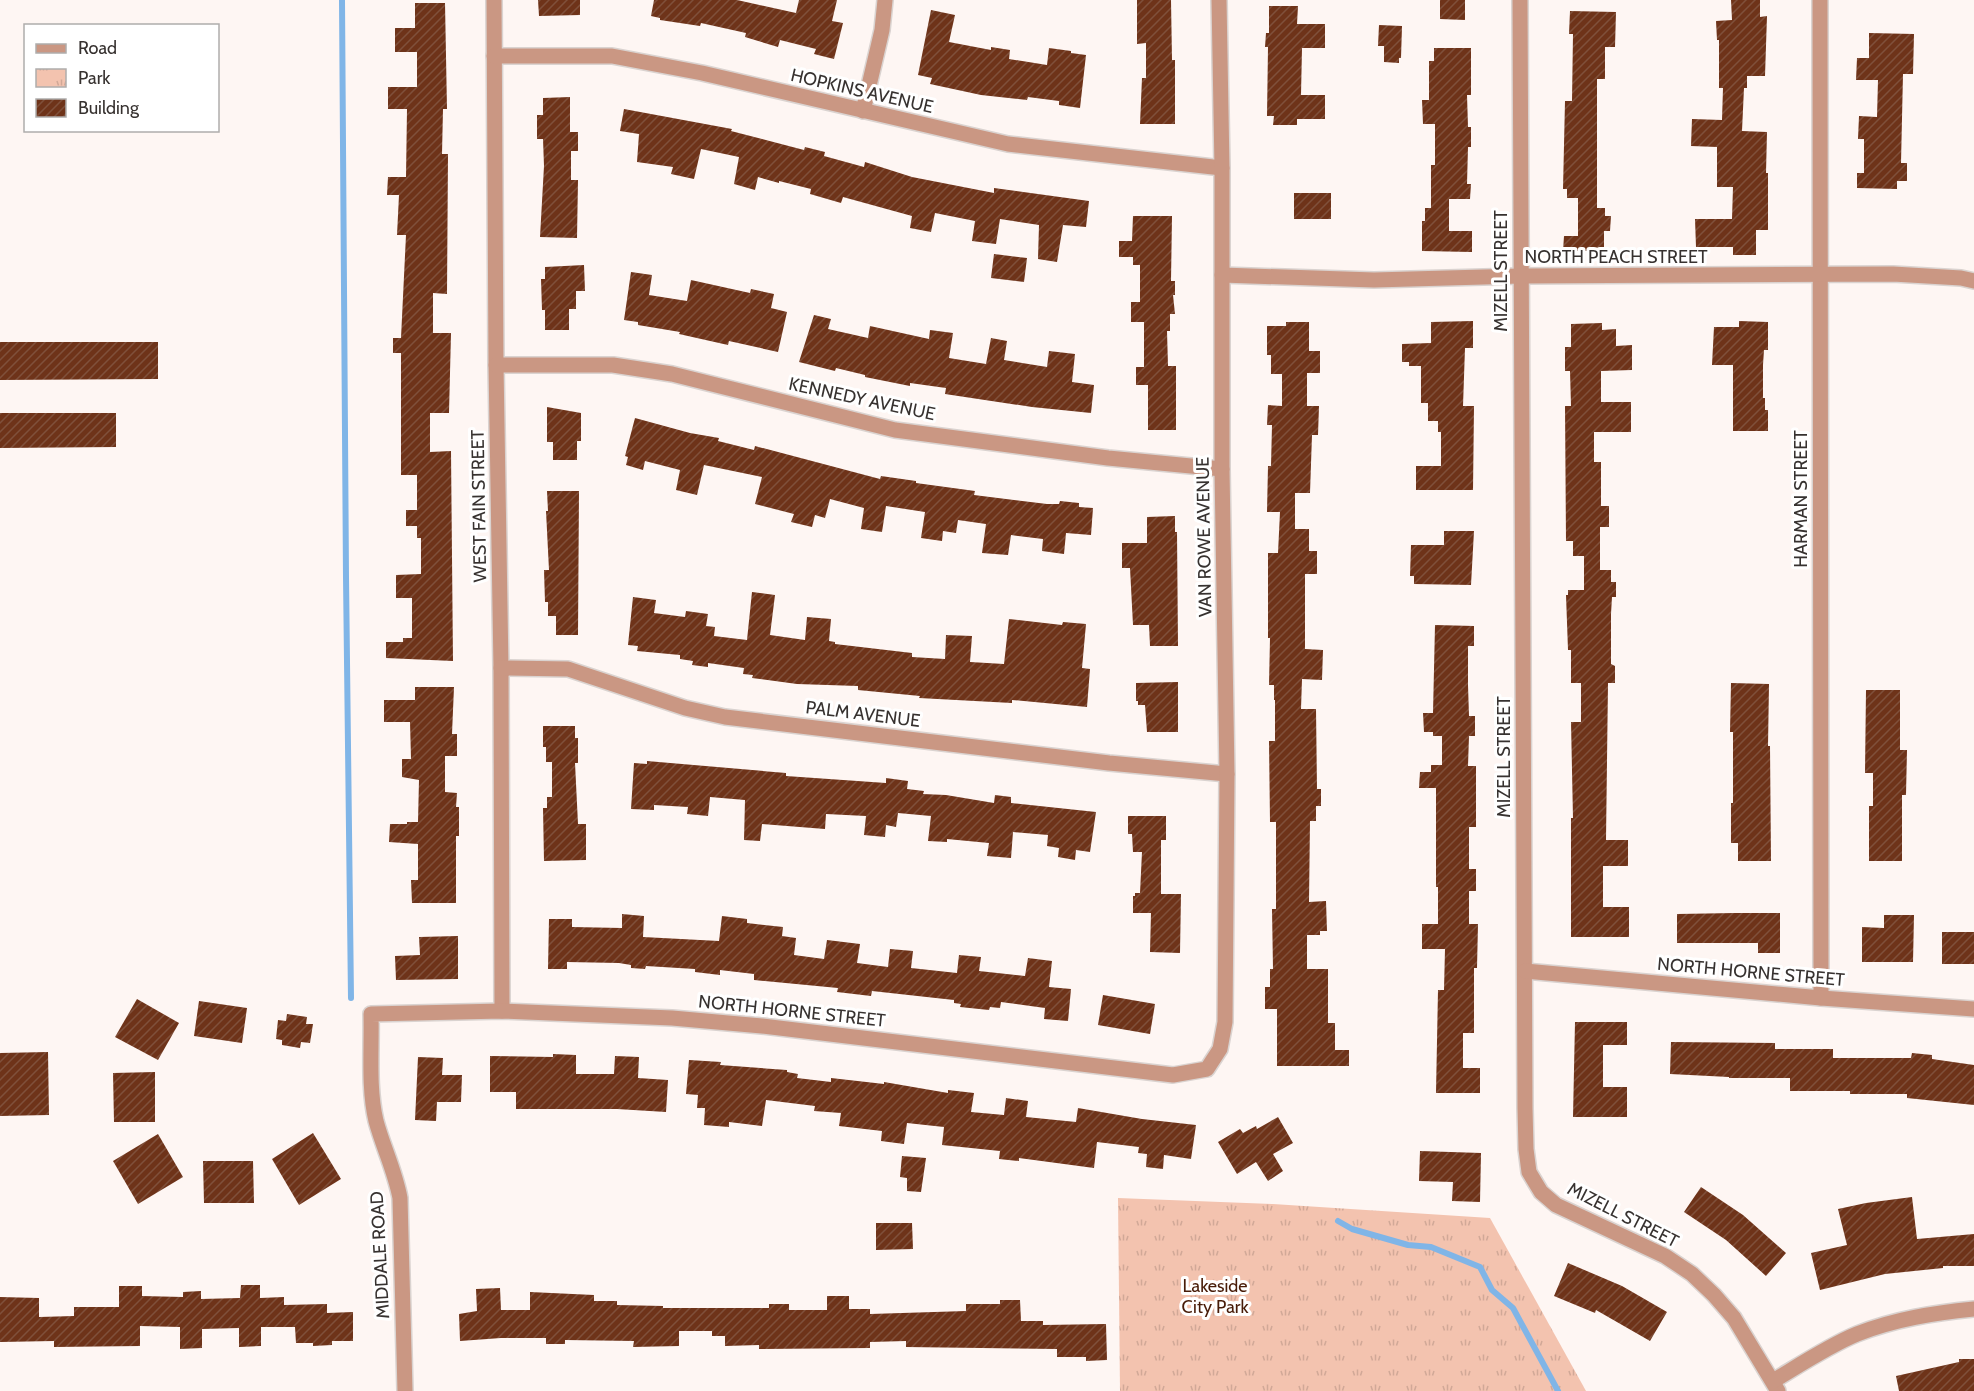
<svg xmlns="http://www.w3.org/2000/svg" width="1974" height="1391" viewBox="0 0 1974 1391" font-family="Cabin,sans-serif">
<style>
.park{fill:url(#park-tufts)}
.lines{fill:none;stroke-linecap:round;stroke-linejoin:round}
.stream{stroke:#80b5e7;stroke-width:6}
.building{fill:url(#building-hatch)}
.street-casing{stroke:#dad3d0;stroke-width:18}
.street{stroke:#ca9783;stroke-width:15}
.labels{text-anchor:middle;stroke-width:6;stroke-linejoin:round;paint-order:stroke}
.street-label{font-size:18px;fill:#373230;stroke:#fff}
.park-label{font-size:18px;fill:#481c08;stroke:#fff}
</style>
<defs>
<pattern id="park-tufts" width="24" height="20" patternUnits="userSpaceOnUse" patternTransform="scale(1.5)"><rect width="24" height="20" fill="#f3c3af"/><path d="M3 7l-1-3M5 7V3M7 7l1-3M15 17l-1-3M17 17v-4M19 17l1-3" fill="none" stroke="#d1a897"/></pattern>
<pattern id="building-hatch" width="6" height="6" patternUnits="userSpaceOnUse" patternTransform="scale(1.5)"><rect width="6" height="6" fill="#6e3319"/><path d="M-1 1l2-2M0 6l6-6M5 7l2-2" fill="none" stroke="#7f503b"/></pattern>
</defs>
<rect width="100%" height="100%" fill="#fef6f3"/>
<polygon class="park" points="1118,1198 1273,1204 1490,1218 1586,1391 1120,1391"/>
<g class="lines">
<g class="stream">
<polyline points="342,0 346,577 351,998"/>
<polyline points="1338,1221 1352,1229 1408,1245 1431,1247 1480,1267 1492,1290 1513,1308 1558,1391"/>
</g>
</g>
<g class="building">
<polygon points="538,0 580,0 580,15 539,16"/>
<polygon points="654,0 737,0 796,13 799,0 837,0 832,21 843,23 834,59 814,54 816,49 780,40 778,47 745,37 746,33 701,23 700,26 660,20 660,18 651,16"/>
<polygon points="1137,0 1171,0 1172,60 1175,60 1175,124 1140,124 1142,78 1146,78 1146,43 1137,44"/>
<polygon points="1440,0 1465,0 1465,20 1440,19"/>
<polygon points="1731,0 1760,0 1760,17 1767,16 1765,76 1747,76 1747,88 1744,88 1742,131 1767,132 1766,173 1768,173 1768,230 1756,230 1756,255 1733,255 1733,247 1696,247 1695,219 1732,219 1733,187 1717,187 1717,147 1691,146 1692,119 1722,120 1723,88 1719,88 1719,40 1717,40 1716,21 1732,20"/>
<polygon points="415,3 445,3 447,109 443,109 442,154 448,154 447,294 433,293 433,333 451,333 449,413 430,413 430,452 451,451 453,661 386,658 386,642 403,642 403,638 412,638 412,598 396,598 396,575 421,574 421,538 417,538 417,526 406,526 406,510 417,510 417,475 401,475 401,353 393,353 393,338 401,338 406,235 397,235 399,195 387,195 388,177 406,177 407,109 388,109 388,87 417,87 417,52 395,52 395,28 415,28"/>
<polygon points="1269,6 1298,6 1297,24 1325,24 1325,48 1302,48 1301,95 1325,95 1325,119 1297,119 1297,125 1273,125 1274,116 1267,116 1268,47 1265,47 1266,33 1269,33"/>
<polygon points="931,10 955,15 949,42 991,50 991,47 1010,50 1009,59 1047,65 1049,48 1071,51 1071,53 1086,55 1080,108 1059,105 1059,101 1028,97 1027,100 981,95 930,84 932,78 918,75"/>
<polygon points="1570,11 1616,12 1615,47 1605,47 1605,79 1597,79 1597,208 1605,208 1605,216 1611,216 1610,231 1604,231 1604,251 1563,251 1564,236 1578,236 1578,198 1567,198 1567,189 1563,189 1565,101 1572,101 1573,34 1569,34"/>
<polygon points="1379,25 1402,26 1401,58 1399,58 1399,63 1384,62 1384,46 1378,46"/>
<polygon points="1869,33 1914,34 1913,74 1903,74 1901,163 1907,163 1907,181 1897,181 1897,189 1857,188 1857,173 1864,173 1864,139 1858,139 1859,116 1877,117 1878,80 1856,80 1857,58 1869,58"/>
<polygon points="1434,48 1471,48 1471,95 1467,95 1468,127 1471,127 1471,147 1468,147 1467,184 1471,184 1470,199 1449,199 1449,231 1472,231 1472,252 1422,251 1422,221 1425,221 1425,208 1431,208 1431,165 1435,165 1435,124 1423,124 1422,100 1429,100 1429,61 1434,61"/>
<polygon points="570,97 570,132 578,132 578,151 571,151 571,180 578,180 577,238 540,237 544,166 543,139 537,139 537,115 543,115 543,98"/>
<polygon points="624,109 732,129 731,131 804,150 805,147 825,152 824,156 864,167 865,162 912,177 994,193 994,188 1089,201 1086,227 1063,225 1057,262 1038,259 1039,225 1000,219 996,244 972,241 975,221 935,213 931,232 910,228 912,216 843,197 841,203 810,194 811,189 779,181 779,183 758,177 755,190 734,184 739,157 701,149 694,179 671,174 673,167 637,162 639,134 620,131"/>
<rect x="1294" y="193" width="37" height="26"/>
<polygon points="1133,216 1172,216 1171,281 1175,281 1175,295 1173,295 1175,314 1170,314 1170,331 1167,331 1168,366 1176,366 1176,430 1148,430 1148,385 1136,385 1136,367 1144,367 1144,322 1131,322 1131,302 1140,302 1140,265 1133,265 1133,257 1119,257 1119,241 1132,241"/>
<polygon points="994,254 1027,258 1024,282 991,278"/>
<polygon points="584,265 585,291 576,291 576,309 569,309 569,330 545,330 545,310 542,310 541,279 545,279 545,267"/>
<polygon points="631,272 652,275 649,295 687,301 691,280 750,293 751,289 774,294 771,308 787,312 778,352 729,341 728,345 679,334 680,332 638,325 638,322 624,320"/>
<polygon points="814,315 831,319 828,329 868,338 870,326 929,339 930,330 953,333 949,358 986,364 991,338 1007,341 1004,360 1047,367 1049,351 1075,354 1072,382 1094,385 1091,413 1032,407 945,394 946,388 910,383 910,386 865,377 865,375 836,368 835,371 799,362"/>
<polygon points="1473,321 1473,348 1465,348 1463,406 1474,406 1473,490 1416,490 1416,466 1441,466 1441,432 1438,432 1438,421 1428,421 1428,403 1421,403 1421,366 1409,366 1409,362 1402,362 1402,344 1431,343 1431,322"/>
<polygon points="1739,321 1768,322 1768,350 1764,350 1763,365 1763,398 1765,398 1765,410 1768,410 1768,431 1733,431 1733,365 1712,365 1714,327 1739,327"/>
<polygon points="1286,322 1309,322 1309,351 1320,351 1320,373 1307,373 1307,406 1319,406 1318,435 1312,435 1310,493 1295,493 1295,529 1309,529 1309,551 1317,551 1317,574 1305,574 1305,649 1323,650 1322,680 1302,679 1301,709 1316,709 1317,789 1321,789 1321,806 1316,806 1316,821 1310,821 1309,902 1326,901 1327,931 1320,931 1320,935 1307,935 1307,969 1328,969 1328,1023 1335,1023 1335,1050 1349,1050 1349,1066 1277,1066 1277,1009 1265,1009 1265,987 1270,987 1270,969 1273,969 1272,909 1276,909 1276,822 1270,822 1269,741 1275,741 1275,700 1274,700 1274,685 1269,685 1270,638 1268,638 1268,553 1278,553 1280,512 1267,512 1268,466 1271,466 1272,425 1267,425 1268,405 1282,406 1282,374 1271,374 1271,355 1267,355 1267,326 1286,326"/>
<polygon points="1602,323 1602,330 1616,329 1616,346 1632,345 1632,370 1601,371 1601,402 1631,402 1631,432 1594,432 1594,462 1601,462 1601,506 1609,506 1609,527 1600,527 1600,570 1611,570 1611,582 1616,582 1616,597 1612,597 1611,614 1611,664 1615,666 1615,683 1608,683 1606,840 1628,840 1628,866 1603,866 1603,907 1629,907 1629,937 1571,937 1571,818 1573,818 1571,722 1581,722 1581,683 1571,683 1571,650 1568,650 1566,595 1568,595 1568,590 1584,590 1584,556 1573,556 1573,541 1566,541 1565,406 1571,406 1570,371 1565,371 1565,347 1571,347 1571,324"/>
<polygon points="0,342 158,342 158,379 0,380"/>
<polygon points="547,407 581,413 581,441 577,441 577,460 553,460 553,442 547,442"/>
<polygon points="0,413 116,413 116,447 0,448"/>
<polygon points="635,418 690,433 719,438 718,441 754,450 755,446 880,479 881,476 916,481 916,483 975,491 974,495 1047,504 1059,504 1060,501 1079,503 1079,507 1093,508 1091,535 1066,533 1064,554 1042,551 1043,539 1011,535 1008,555 982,553 986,524 958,520 956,533 943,531 942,541 921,538 925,512 886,506 882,532 861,529 864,508 830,499 825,518 815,515 812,527 791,522 794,514 755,504 762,477 704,465 697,495 676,490 680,470 645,461 643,470 626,465 628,457 625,456"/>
<polygon points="547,491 579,491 578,635 556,635 556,616 548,616 548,602 545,602 544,570 549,570 546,511 548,511"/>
<polygon points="1175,516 1175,532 1177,532 1178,646 1150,646 1149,625 1133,625 1130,568 1122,568 1122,543 1147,543 1147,517"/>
<polygon points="1444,531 1474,531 1471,585 1414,584 1414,576 1410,576 1411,545 1444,545"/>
<polygon points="752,592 775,595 770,635 805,640 807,617 831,619 829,641 835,642 835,644 912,653 912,657 945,659 946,635 972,636 970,662 1004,664 1009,619 1062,625 1063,622 1086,624 1082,668 1090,669 1087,707 1012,700 1012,703 919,698 920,696 858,690 858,686 797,684 752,678 753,675 743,674 744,668 708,663 708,667 692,665 693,661 680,659 680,655 637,651 638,646 628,645 633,597 656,600 654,613 685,617 686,611 708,614 706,626 715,627 714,636 747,640"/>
<polygon points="1435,625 1474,626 1474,646 1468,646 1468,685 1469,716 1475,716 1475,736 1469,736 1468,766 1476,766 1476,827 1469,827 1469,869 1476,869 1476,891 1469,891 1469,924 1478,924 1477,968 1474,968 1474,1033 1463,1033 1463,1068 1480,1068 1480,1093 1436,1093 1438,990 1444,990 1445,949 1422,949 1422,924 1438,924 1438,887 1436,887 1436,788 1419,788 1420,772 1431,772 1431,765 1442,765 1442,736 1433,736 1433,732 1424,732 1423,713 1433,713"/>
<polygon points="1178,682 1178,732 1147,732 1145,705 1138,705 1138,701 1136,701 1136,683"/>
<polygon points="1731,683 1769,684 1768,746 1770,746 1771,861 1738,861 1738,843 1731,843 1731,803 1733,803 1733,732 1730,732"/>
<polygon points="415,687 454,687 452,734 457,734 457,756 445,756 445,792 457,793 456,807 459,807 459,836 456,836 456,903 412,903 411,880 418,880 418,844 389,842 390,824 407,824 407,822 418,822 419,780 402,777 402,759 411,759 410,722 384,722 384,700 415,700"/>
<polygon points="1866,690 1900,690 1900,750 1907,750 1906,795 1902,795 1902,861 1869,861 1869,806 1873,806 1873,773 1865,773"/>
<polygon points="543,726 575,726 575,738 578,738 578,763 575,763 578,824 586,824 586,860 544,861 543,808 547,808 547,797 552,797 552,762 546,762 546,747 543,747"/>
<polygon points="647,761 786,773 786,776 886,783 886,778 908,781 907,789 924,791 923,794 946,795 994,803 995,795 1011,797 1011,803 1096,812 1090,852 1076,850 1075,860 1058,857 1059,848 1047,846 1048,835 1013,832 1011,858 987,856 989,843 947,839 947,842 928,841 931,816 898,813 896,827 886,825 885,837 864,835 866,816 826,814 825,829 762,824 760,841 744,840 745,800 710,797 708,816 687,814 688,807 654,805 654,810 631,809 634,763 647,764"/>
<polygon points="1128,816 1166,816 1166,840 1161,840 1161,894 1181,894 1180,953 1150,952 1151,913 1133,913 1133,896 1135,896 1135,893 1140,893 1142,852 1133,852 1132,834 1128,834"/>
<polygon points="1735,913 1780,913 1780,953 1758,953 1758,943 1677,943 1677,914"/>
<polygon points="622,914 644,916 643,937 719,941 722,916 747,919 747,923 783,927 782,936 796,938 794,955 824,959 827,940 860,944 857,963 888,967 890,949 913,951 911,968 957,973 959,955 981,957 979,971 1025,976 1028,958 1052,961 1049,987 1071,989 1068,1021 1044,1019 1045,1008 1001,1002 1000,1008 990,1007 989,1010 960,1007 961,1004 954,1003 954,1000 872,991 871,996 837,992 838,988 754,980 754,974 720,970 720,975 695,972 695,969 646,966 645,969 631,968 631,965 619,963 567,962 567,969 548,969 549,919 572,919 572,927 622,928"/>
<polygon points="1884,915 1914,915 1913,962 1862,962 1862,927 1884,928"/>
<rect x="1942" y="932" width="32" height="32"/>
<polygon points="458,936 458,979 396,980 395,956 420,955 419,937"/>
<polygon points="1103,995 1155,1004 1150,1034 1098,1025"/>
<polygon points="137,999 179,1023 158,1060 115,1037"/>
<polygon points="199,1001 247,1008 242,1043 194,1036"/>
<polygon points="287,1014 307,1017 306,1024 313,1024 310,1043 301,1042 300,1048 282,1045 282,1040 276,1039 278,1020 286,1021"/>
<polygon points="1575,1022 1627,1022 1627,1045 1603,1045 1603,1087 1627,1087 1627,1117 1573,1117"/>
<polygon points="1671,1042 1775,1043 1775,1049 1833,1049 1833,1058 1911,1058 1912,1053 1932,1055 1932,1059 1974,1065 1974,1105 1907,1098 1907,1094 1850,1094 1850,1091 1790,1091 1790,1078 1729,1078 1729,1077 1670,1074"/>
<polygon points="48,1052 49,1115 0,1116 0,1053"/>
<polygon points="553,1054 576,1055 576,1074 614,1074 615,1056 639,1057 638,1078 668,1080 666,1112 617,1109 516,1109 516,1092 490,1092 490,1056 553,1057"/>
<polygon points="418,1057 443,1058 442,1075 462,1075 461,1102 437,1102 436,1121 415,1120"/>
<polygon points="689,1060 721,1062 720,1065 787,1070 787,1072 798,1074 797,1078 831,1082 831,1078 884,1084 884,1082 948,1093 948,1090 974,1093 971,1112 1004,1115 1006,1098 1028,1101 1026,1117 1076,1122 1078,1108 1142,1119 1196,1125 1191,1159 1164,1155 1163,1169 1146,1167 1147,1154 1138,1153 1139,1147 1097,1142 1094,1168 1019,1158 1019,1161 999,1159 1000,1151 942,1145 944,1127 907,1123 904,1144 881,1141 882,1131 839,1126 841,1113 814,1111 815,1106 766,1100 762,1126 729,1122 729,1127 704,1125 705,1108 697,1108 698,1095 686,1094"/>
<polygon points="155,1072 155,1122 114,1122 113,1073"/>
<polygon points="1278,1117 1293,1143 1273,1154 1283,1171 1268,1181 1256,1162 1237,1174 1218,1142 1240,1129 1243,1133 1256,1126 1257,1129"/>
<polygon points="313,1133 341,1179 299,1205 272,1159"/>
<polygon points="158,1134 183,1177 138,1204 113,1161"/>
<polygon points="1420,1151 1481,1153 1480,1202 1452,1201 1453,1182 1419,1181"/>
<polygon points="902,1156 926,1158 921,1192 907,1191 907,1178 900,1177"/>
<polygon points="203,1161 253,1161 254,1203 204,1203"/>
<polygon points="1701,1187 1743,1215 1786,1253 1766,1276 1726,1240 1684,1212"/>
<polygon points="1912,1197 1917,1239 1974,1234 1974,1266 1943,1266 1943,1268 1885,1274 1820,1290 1811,1253 1847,1245 1838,1209 1866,1203"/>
<polygon points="876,1223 912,1223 913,1249 876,1250"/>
<polygon points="1568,1263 1622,1286 1667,1312 1650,1341 1596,1310 1595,1313 1554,1296"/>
<polygon points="241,1285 260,1285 260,1298 284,1297 284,1305 327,1304 327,1313 353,1312 353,1341 332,1341 332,1345 313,1346 313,1343 296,1343 295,1327 261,1327 261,1346 239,1347 239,1328 202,1329 202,1348 180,1349 180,1327 140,1326 140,1346 54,1347 54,1341 0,1342 0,1297 39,1298 39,1317 74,1316 74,1307 119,1307 119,1286 142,1286 142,1296 183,1297 183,1292 201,1291 201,1299 240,1298"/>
<polygon points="500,1288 501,1310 530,1310 530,1292 594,1295 594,1301 617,1301 617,1305 663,1306 663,1308 769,1308 769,1304 789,1304 789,1310 827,1310 827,1296 849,1296 849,1309 870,1309 870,1314 966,1311 966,1304 1000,1304 1000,1300 1020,1300 1021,1321 1043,1321 1043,1325 1106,1324 1107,1360 1086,1361 1086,1357 1057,1357 1057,1349 906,1347 906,1341 870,1342 870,1348 759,1349 759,1345 725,1346 725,1336 712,1336 712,1331 679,1331 679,1346 633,1347 634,1341 565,1340 565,1344 546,1344 546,1338 501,1338 460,1341 459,1314 477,1311 476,1289"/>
<polygon points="1959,1359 1974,1359 1974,1391 1899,1391 1896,1376 1959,1362"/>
</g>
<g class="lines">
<g class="street-casing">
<g id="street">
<polyline points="494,0 496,365 501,668 502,1011"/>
<polyline points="1520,0 1525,1108 1526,1149 1529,1172 1541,1192 1556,1205 1665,1256 1692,1274 1714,1295 1734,1318 1778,1391"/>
<polyline points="1820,0 1821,998"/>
<polyline points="494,56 612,56 702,73 1008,144 1222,168"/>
<polyline points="863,111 882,30 885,0"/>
<polyline points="1222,275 1374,280 1520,276 1893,274 1961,278 1974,281"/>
<polyline points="496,365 613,365 672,374 895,430 1108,458 1222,469"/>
<polyline points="501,668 568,669 685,708 725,717 1109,763 1227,774"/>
<polyline points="1525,971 1821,998 1974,1009"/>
<path d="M1773,1381C1798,1366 1830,1345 1857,1334C1895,1319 1934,1313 1974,1309"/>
<path d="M405,1391L400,1198C395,1171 383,1147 376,1121C368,1087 372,1048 371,1014L502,1011L672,1018L762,1026L1173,1075L1207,1069L1220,1049L1225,1022L1227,774L1222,469V168L1219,0"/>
</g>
</g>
<use href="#street" class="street"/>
</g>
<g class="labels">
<g class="street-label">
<text transform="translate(862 91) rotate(13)" y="6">HOPKINS AVENUE</text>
<text x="1616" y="263">NORTH PEACH STREET</text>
<text transform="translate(1501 271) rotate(-90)" y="6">MIZELL STREET</text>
<text transform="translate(862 399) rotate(12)" y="6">KENNEDY AVENUE</text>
<text transform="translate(1801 499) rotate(-90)" y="6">HARMAN STREET</text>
<text transform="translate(479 506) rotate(-91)" y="6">WEST FAIN STREET</text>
<text transform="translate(1204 537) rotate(-91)" y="6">VAN ROWE AVENUE</text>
<text transform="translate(863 714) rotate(7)" y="6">PALM AVENUE</text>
<text transform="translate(1504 757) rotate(-90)" y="6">MIZELL STREET</text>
<text transform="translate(1751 972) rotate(5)" y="6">NORTH HORNE STREET</text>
<text transform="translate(792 1011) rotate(6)" y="6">NORTH HORNE STREET</text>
<text transform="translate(1623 1215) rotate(27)" y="6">MIZELL STREET</text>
<text transform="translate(380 1255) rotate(-93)" y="6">MIDDALE ROAD</text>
</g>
<g class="park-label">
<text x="1215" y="1292">Lakeside<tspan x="1215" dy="21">City Park</tspan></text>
</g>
</g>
<rect x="24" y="24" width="195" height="108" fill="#ffffff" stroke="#afadac" stroke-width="1.5"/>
<rect x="36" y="44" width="30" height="9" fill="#ca9783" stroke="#afadac" stroke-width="1.5"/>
<text x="78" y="54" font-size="18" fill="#373230">Road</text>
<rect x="36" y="69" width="30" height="18" fill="url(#park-tufts)" stroke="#afadac" stroke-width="1.5"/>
<text x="78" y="84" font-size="18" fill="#373230">Park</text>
<rect x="36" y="99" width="30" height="18" fill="url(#building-hatch)" stroke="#afadac" stroke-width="1.5"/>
<text x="78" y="114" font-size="18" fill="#373230">Building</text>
</svg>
